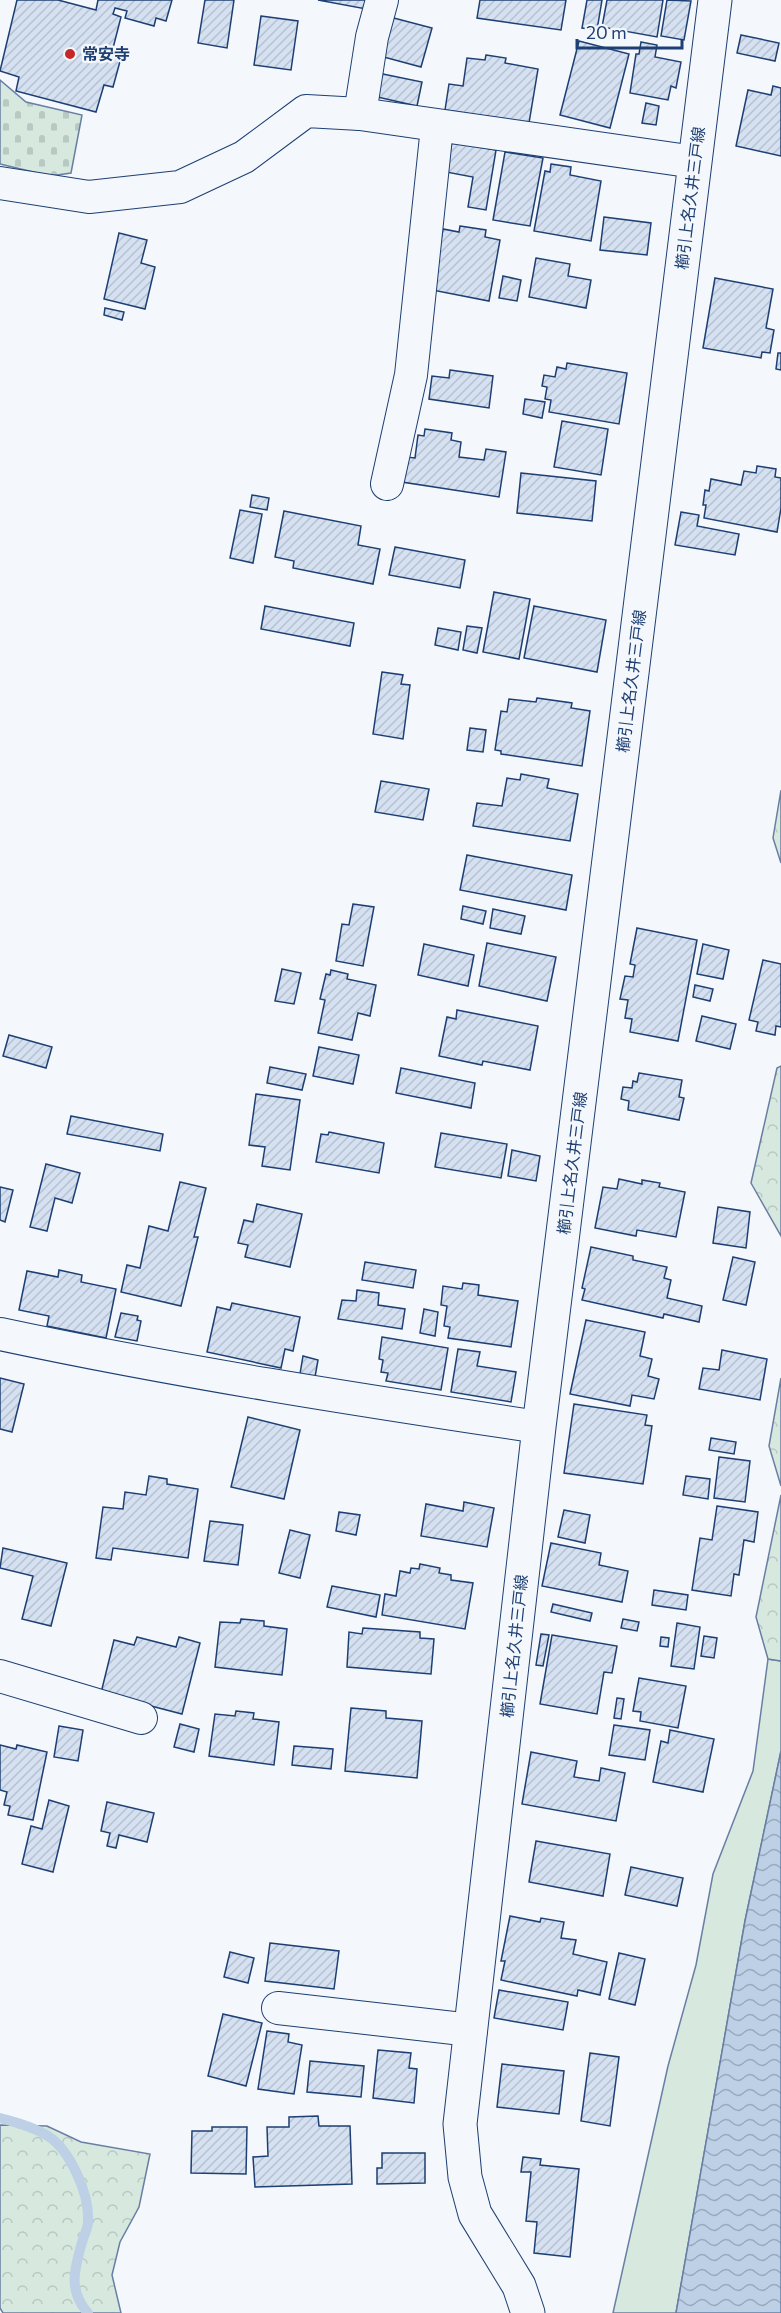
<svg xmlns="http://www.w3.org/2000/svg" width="781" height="2313" viewBox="0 0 781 2313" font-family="Commissioner,'Noto Sans JP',sans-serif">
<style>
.green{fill:#d7e8df;stroke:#687fa3;stroke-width:1.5}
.forest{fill:url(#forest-crowns);stroke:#687fa3;stroke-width:1.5}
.cemetery{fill:url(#cemetery-stones);stroke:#687fa3;stroke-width:1.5}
.water{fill:url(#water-waves);stroke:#687fa3;stroke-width:1.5}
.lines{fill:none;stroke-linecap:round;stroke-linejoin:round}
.stream{stroke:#bed0e5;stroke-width:10}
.building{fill:url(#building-hatch);stroke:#1d3f73;stroke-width:1.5}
.minor-casing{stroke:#1d3f73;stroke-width:34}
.secondary-casing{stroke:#1d3f73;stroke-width:35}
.minor{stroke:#f4f7fb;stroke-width:32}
.secondary{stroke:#f4f7fb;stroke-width:33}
.poi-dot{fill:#c62828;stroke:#f4f7fb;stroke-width:2}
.labels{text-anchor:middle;stroke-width:4.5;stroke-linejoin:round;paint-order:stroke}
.poi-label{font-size:16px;font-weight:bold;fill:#1d3f73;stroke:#f4f7fb;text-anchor:start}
.street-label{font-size:16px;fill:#1d3f73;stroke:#f4f7fb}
</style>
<defs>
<pattern id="forest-crowns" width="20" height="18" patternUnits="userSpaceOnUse" patternTransform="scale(1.5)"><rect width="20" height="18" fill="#d7e8df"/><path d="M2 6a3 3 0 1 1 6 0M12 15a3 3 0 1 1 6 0" fill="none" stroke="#b8c8c3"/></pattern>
<pattern id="cemetery-stones" width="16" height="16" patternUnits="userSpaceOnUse" patternTransform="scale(1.5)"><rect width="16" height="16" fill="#d7e8df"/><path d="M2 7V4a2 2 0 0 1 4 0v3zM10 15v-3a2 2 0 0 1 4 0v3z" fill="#b8c8c3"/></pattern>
<pattern id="water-waves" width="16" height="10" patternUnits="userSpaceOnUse" patternTransform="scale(1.5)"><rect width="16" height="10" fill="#bed0e5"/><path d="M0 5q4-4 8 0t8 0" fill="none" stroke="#9aaabe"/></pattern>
<pattern id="building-hatch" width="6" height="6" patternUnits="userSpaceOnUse" patternTransform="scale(1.5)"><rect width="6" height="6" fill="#d5e0f0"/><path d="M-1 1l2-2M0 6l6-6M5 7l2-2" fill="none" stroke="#b6c1d1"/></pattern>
</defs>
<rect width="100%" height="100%" fill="#f4f7fb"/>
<polygon class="green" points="768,1659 781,1661 781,1751 745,1921 676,2313 613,2313 668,2066 696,1965 713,1874 753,1771"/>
<g class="forest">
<polygon points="781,790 781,863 773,838"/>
<polygon points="781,1066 781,1236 751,1183 777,1068"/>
<polygon points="781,1378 781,1486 769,1446"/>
<polygon points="781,1495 781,1661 768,1659 756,1617"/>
<polygon points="0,2125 47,2126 81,2142 150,2154 139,2207 120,2242 112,2275 121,2313 3,2313 0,2308"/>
</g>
<polygon class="cemetery" points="0,80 26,102 82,115 71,173 50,176 0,164"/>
<polygon class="water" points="781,1751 781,2313 676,2313 745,1921"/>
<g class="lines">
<path class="stream" d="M0,2118C16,2122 34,2127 48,2136C70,2150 90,2195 88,2222C88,2227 85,2234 83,2239C75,2267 67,2290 88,2313"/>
</g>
<g class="building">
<polygon points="17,0 58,0 96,10 98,0 172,0 166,21 156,18 154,26 125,18 127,11 115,8 113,14 121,17 112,52 122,54 113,87 104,85 96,112 16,91 19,77 0,71"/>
<polygon points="205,0 234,0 227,48 198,43"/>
<polygon points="318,0 368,0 366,9"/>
<polygon points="480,0 566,0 561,30 477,18"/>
<polygon points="587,0 602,0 597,30 582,28"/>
<polygon points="607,0 663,0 657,37 602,27"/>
<polygon points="667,0 691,1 684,40 661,36"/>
<polygon points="261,16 298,21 291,70 254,65"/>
<polygon points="390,17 432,28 421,67 380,56"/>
<polygon points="741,35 779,43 775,61 737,53"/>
<polygon points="579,41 629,54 610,128 560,115"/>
<polygon points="641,42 657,45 655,57 681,62 676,88 671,86 668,100 630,93 636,54 639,54"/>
<polygon points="486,55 506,58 505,63 538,69 529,123 445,110 449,84 463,86 467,58 485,60"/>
<polygon points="378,73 422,82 417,106 373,96"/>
<polygon points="773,86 781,88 781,156 736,146 748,90 771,95"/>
<polygon points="646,103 659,106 656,125 642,123"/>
<polygon points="452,142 496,150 486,210 468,207 473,177 446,172"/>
<polygon points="505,152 543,158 530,226 493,220"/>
<polygon points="551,164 571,167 570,175 601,181 591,241 534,231 545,171 550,172"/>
<polygon points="604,217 651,223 647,255 600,250"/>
<polygon points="460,226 486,230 485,237 500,240 489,301 432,290 443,229 459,232"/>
<polygon points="119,233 147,240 141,263 155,267 145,309 104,299"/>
<polygon points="536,258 570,264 568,276 591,280 586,308 529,297"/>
<polygon points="503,276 521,280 517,301 499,298"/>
<polygon points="715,278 773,289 766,328 774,330 770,353 762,352 761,358 703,348"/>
<polygon points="105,308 124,312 122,320 104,315"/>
<polygon points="778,353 781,353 781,370 776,369"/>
<polygon points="567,363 627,373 619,424 549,412 551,400 545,399 547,387 542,386 544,375 555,377 557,367 566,369"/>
<polygon points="450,370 493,376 489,408 429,399 432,376 449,378"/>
<polygon points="525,399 545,402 542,418 523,414"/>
<polygon points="562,421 608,429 601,475 554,467"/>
<polygon points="425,429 452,433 451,440 461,442 459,457 484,460 486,449 506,452 499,497 402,482 406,457 415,458 418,435 424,436"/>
<polygon points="757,466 776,469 775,477 781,478 781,508 777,532 704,518 706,505 703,505 705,490 709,491 711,479 741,485 744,471 756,473"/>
<polygon points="521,473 596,481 592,521 517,513"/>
<polygon points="252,495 269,498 267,510 250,507"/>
<polygon points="240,510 262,514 253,563 230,558"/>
<polygon points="284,511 361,526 358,545 380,549 373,584 293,568 294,561 275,557"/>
<polygon points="681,512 699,515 697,526 739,534 735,555 675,545"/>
<polygon points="395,547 465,560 460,588 389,575"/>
<polygon points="494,592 530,599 519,659 483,652"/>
<polygon points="265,606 354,623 350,646 261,629"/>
<polygon points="534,606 606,620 597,672 524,658"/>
<polygon points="467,626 482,628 477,653 463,650"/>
<polygon points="438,628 461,632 458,650 435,645"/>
<polygon points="382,672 403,675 401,684 410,685 403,739 373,734"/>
<polygon points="537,698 572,703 571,708 590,711 582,766 501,754 501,751 495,750 501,711 507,712 509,699 536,702"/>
<polygon points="470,728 486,730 483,752 467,750"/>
<polygon points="521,774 549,779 547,788 578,794 570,841 473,826 477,803 502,806 507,778 520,780"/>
<polygon points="381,781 429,789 423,820 375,812"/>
<polygon points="467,855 572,875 566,910 460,890"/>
<polygon points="353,904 374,907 363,966 336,961 342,924 349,925"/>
<polygon points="463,906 486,911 483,924 461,919"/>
<polygon points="493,909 525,916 521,934 490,928"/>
<polygon points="637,928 697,940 678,1041 630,1032 632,1019 625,1018 628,1000 620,999 625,976 633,977 635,965 630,964"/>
<polygon points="487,943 556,957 547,1001 479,986"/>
<polygon points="424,944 474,955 468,986 418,975"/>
<polygon points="703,944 729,950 723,979 697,974"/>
<polygon points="763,960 781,964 781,1027 776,1026 775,1035 756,1031 758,1022 749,1020"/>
<polygon points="282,969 301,973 294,1004 275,1001"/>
<polygon points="331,970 348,974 347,979 376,985 370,1016 358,1013 352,1040 318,1033 325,1000 320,999 326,974 330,975"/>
<polygon points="695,985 713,989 710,1001 693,997"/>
<polygon points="457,1010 538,1026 530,1070 483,1061 482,1065 439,1056 447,1017 456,1019"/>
<polygon points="702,1016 736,1024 730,1049 696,1041"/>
<polygon points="9,1035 52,1047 46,1068 3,1056"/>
<polygon points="319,1047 359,1055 353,1084 313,1076"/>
<polygon points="270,1067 306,1074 302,1090 267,1083"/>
<polygon points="401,1068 475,1083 471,1108 396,1093"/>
<polygon points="639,1073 682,1080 679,1097 684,1098 679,1120 628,1110 629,1101 621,1099 623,1087 632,1088 633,1081 637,1082"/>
<polygon points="256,1094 300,1100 290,1170 262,1166 265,1147 249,1145"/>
<polygon points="71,1116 163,1134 160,1151 67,1134"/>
<polygon points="329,1132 384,1143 379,1173 316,1162 321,1134 328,1135"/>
<polygon points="441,1133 507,1144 501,1178 435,1167"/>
<polygon points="512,1150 540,1156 536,1181 508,1176"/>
<polygon points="46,1164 80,1173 72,1203 55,1198 47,1231 30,1227"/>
<polygon points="619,1179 642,1184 642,1180 660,1183 659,1187 685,1192 676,1237 637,1230 636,1236 595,1228 603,1187 617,1189"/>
<polygon points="180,1182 206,1188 194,1237 198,1237 181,1306 121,1292 127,1265 140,1268 149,1226 168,1231"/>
<polygon points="0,1187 13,1190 5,1222 0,1220"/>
<polygon points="257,1204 302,1214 290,1267 245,1257 248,1245 238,1243 244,1220 253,1222"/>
<polygon points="718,1207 750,1212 746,1248 713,1243"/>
<polygon points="591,1247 633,1256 633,1260 667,1267 664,1278 671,1280 667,1298 702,1306 699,1322 664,1314 663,1318 582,1300 585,1289 582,1288"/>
<polygon points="733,1257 755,1262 746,1305 723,1300"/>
<polygon points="365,1262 416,1270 413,1288 362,1280"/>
<polygon points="59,1270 82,1275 81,1282 116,1289 106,1338 47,1326 49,1316 19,1310 27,1271 58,1277"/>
<polygon points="463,1283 479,1285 478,1295 518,1301 511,1347 448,1338 450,1327 444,1326 447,1306 441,1305 443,1286 462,1289"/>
<polygon points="357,1290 379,1293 378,1305 405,1309 402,1329 338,1319 342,1300 356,1301"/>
<polygon points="232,1303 300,1317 293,1351 285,1349 281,1368 207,1352 217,1307 230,1310"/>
<polygon points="424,1309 438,1312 435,1336 420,1333"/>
<polygon points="121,1313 138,1316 137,1320 141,1321 137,1341 115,1337"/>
<polygon points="586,1320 645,1332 640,1356 652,1359 648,1376 659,1379 654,1399 632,1395 630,1406 570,1394"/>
<polygon points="382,1337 448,1348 441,1390 386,1381 388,1373 381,1372 383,1360 379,1359"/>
<polygon points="458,1349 480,1352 477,1366 516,1372 511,1402 451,1392"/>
<polygon points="722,1350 767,1359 760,1400 699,1389 703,1368 719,1370"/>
<polygon points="303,1356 318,1360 315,1377 300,1374"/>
<polygon points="0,1378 24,1384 12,1432 0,1429"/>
<polygon points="574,1404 647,1415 645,1425 652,1426 643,1484 564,1473"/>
<polygon points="248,1417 300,1430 284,1499 231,1487"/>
<polygon points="711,1438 736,1442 734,1454 709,1450"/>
<polygon points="719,1457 750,1461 745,1502 714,1498"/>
<polygon points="149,1476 167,1479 167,1484 198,1489 188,1558 113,1548 111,1560 96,1558 103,1507 123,1509 125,1492 146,1495"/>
<polygon points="686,1476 710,1479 708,1499 683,1495"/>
<polygon points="464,1502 494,1508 487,1547 421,1536 426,1504 463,1511"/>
<polygon points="717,1506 758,1512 754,1542 744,1540 739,1575 734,1574 731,1596 692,1590 700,1538 712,1540"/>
<polygon points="564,1510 590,1515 585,1543 558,1537"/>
<polygon points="339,1512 360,1515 356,1535 336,1531"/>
<polygon points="210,1521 243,1525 238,1565 204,1561"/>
<polygon points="290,1530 310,1535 300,1578 279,1573"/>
<polygon points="551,1543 601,1553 599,1565 628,1571 622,1602 542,1586"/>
<polygon points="3,1548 67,1563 51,1626 22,1619 33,1576 0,1568"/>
<polygon points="420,1564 440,1568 439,1573 451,1575 451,1580 473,1583 465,1629 382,1615 385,1594 396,1596 400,1571 410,1573 411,1568 419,1569"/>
<polygon points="332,1586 380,1595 376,1617 327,1607"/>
<polygon points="654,1590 688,1595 686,1610 652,1605"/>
<polygon points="553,1604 592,1613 590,1621 551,1612"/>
<polygon points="241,1619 264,1621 264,1626 287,1629 282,1675 215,1667 220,1622 240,1623"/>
<polygon points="623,1619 639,1622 637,1631 621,1628"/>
<polygon points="677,1623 700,1627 694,1669 671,1666"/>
<polygon points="363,1628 420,1632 420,1638 434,1639 431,1674 347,1667 349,1632 362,1634"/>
<polygon points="541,1634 549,1635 543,1666 536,1665"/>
<polygon points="552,1635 617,1646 612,1673 604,1672 597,1714 540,1704"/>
<polygon points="704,1636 717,1638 714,1658 701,1656"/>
<polygon points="137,1637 176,1647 179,1637 200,1643 182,1714 101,1693 114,1640 134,1645"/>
<polygon points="661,1637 669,1638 668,1647 660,1646"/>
<polygon points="639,1678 686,1686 678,1728 640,1721 641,1712 633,1711"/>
<polygon points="617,1698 624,1699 621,1719 614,1718"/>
<polygon points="351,1708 386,1711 386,1718 422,1721 417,1778 345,1771"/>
<polygon points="236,1711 254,1713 253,1719 279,1722 274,1765 209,1756 215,1714 235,1716"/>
<polygon points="180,1724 199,1729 194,1752 174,1747"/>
<polygon points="614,1725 650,1730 645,1760 609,1755"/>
<polygon points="59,1726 83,1730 78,1761 54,1757"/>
<polygon points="670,1730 714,1739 703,1792 653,1782 661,1741 668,1743"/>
<polygon points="0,1745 16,1749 17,1745 47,1752 33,1820 8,1815 10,1806 4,1805 7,1792 0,1790"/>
<polygon points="294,1746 333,1749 331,1769 292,1765"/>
<polygon points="531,1752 577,1761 574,1777 599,1781 601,1768 625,1773 616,1821 522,1804"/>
<polygon points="49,1800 69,1806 53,1872 22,1864 31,1826 42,1829"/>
<polygon points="107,1802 154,1813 147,1842 119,1835 116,1848 107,1846 110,1833 101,1831"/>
<polygon points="536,1841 610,1854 603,1896 529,1882"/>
<polygon points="631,1867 683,1878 677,1906 625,1895"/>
<polygon points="510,1916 540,1922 541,1918 564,1922 561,1938 576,1940 573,1954 607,1962 600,1995 578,1990 577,1996 501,1980 505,1961 501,1961"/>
<polygon points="270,1943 339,1951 334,1989 265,1981"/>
<polygon points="230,1952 254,1958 248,1983 224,1977"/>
<polygon points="619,1953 645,1959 635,2005 609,1999"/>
<polygon points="499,1990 568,2002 563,2030 494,2018"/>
<polygon points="223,2014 262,2023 246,2086 208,2076"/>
<polygon points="267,2031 289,2034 288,2042 302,2045 294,2094 258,2089"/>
<polygon points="378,2050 411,2053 409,2068 417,2069 414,2103 373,2098"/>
<polygon points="590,2053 619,2057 610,2126 581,2121"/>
<polygon points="310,2061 364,2066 361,2097 307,2092"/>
<polygon points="502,2064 564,2071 559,2114 497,2107"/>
<polygon points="318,2116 319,2126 350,2126 352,2184 255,2187 253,2157 268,2156 267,2127 289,2127 289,2117"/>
<polygon points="212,2127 247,2127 246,2174 191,2173 192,2131 212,2131"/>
<polygon points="382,2153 425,2153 425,2183 377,2184 377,2168 382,2168"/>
<polygon points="523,2157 541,2159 540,2165 579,2169 570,2257 534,2253 537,2222 526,2221 531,2172 521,2172"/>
</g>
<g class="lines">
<g class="minor-casing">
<g id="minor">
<polyline points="360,114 372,37 382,0"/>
<polyline points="0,183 89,197 180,187 244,157 306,111 360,114 695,162"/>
<polyline points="387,484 411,375 437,127"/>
<path d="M0,1334C178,1372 359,1400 539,1427"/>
<polyline points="0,1676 141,1718"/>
<polyline points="278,2008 471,2030"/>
</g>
</g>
<g class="secondary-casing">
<polyline id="secondary" points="528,2313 519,2286 475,2214 465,2177 460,2124 539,1427 715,0"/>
</g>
<use href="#minor" class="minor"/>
<use href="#secondary" class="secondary"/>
</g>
<circle class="poi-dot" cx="70" cy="54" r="6"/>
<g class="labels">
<g class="poi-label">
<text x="82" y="60">常安寺</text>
</g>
<g class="street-label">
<text transform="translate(690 198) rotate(-83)" y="6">櫛引上名久井三戸線</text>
<text transform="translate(631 681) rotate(-83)" y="6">櫛引上名久井三戸線</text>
<text transform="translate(572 1163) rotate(-83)" y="6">櫛引上名久井三戸線</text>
<text transform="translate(514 1646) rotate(-84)" y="6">櫛引上名久井三戸線</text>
</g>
</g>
<path d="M577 39v9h105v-9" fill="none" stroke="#1d3f73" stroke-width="3"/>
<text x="586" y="39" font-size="18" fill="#1d3f73" stroke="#f4f7fb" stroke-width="4.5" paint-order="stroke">20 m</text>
</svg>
